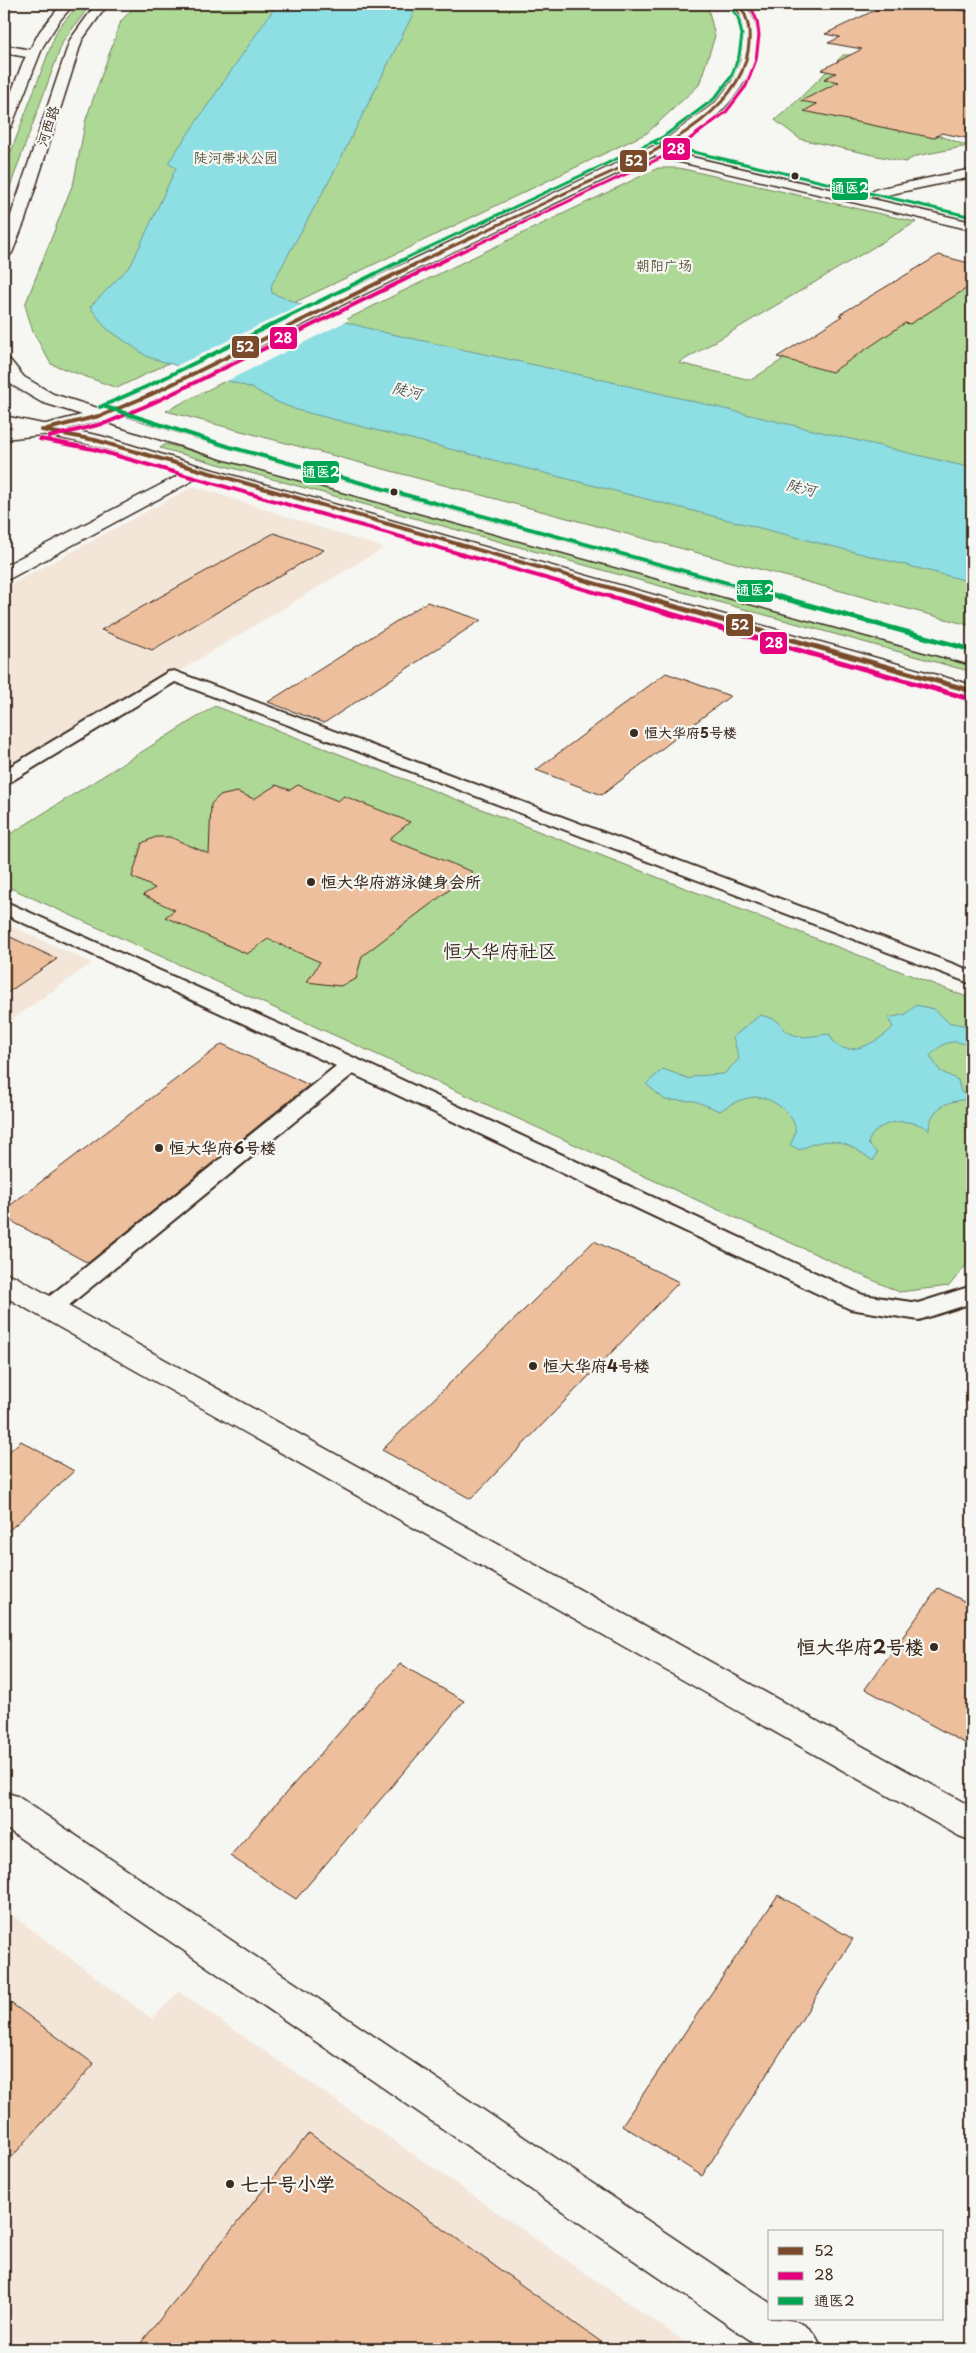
<svg xmlns="http://www.w3.org/2000/svg" width="976" height="2353" viewBox="0 0 976 2353" font-family="'Playpen Sans','LXGW WenKai TC',sans-serif">
<style>
.built{fill:#f3e6d8}
.green{fill:#aed896;stroke:#74815a}
.water{fill:#8ddfe4;stroke:#6c9795}
.pier{fill:#f6f6f2}
.building{fill:#edbf9d;stroke:#3b2a1e}
.lines{fill:none;stroke-linecap:round;stroke-linejoin:round}
.service-casing{stroke:#3b2a1e;stroke-width:4}
.minor-casing{stroke:#3b2a1e;stroke-width:3}
.tertiary-casing{stroke:#3b2a1e;stroke-width:3}
.secondary-casing{stroke:#3b2a1e;stroke-width:3}
.service{fill:#f6f6f2;fill-rule:evenodd}
.minor{fill:#f6f6f2;fill-rule:evenodd}
.tertiary{fill:#f6f6f2;fill-rule:evenodd}
.secondary{fill:#f6f6f2;fill-rule:evenodd}
.bus-1-far2-casing{stroke:#f6f6f2;stroke-width:5}
.bus-1-far1-casing{stroke:#f6f6f2;stroke-width:6}
.bus-1-casing{stroke:#f6f6f2;stroke-width:8}
.bus-2-far2-casing{stroke:#f6f6f2;stroke-width:5}
.bus-2-far1-casing{stroke:#f6f6f2;stroke-width:6}
.bus-2-casing{stroke:#f6f6f2;stroke-width:8}
.bus-3-far2-casing{stroke:#f6f6f2;stroke-width:5}
.bus-3-far1-casing{stroke:#f6f6f2;stroke-width:6}
.bus-3-casing{stroke:#f6f6f2;stroke-width:8}
.bus-1-far2{stroke:#7a4b2a;stroke-width:3}
.bus-1-far1{stroke:#7a4b2a;stroke-width:4}
.bus-1{stroke:#7a4b2a;stroke-width:5}
.bus-2-far2{stroke:#e5007d;stroke-width:3}
.bus-2-far1{stroke:#e5007d;stroke-width:4}
.bus-2{stroke:#e5007d;stroke-width:5}
.bus-3-far2{stroke:#00a651;stroke-width:3}
.bus-3-far1{stroke:#00a651;stroke-width:4}
.bus-3{stroke:#00a651;stroke-width:5}
.bus-dot{fill:#3b2a1e;stroke:#f6f6f2;stroke-width:2}
.labels{text-anchor:middle;stroke-width:4.5;stroke-linejoin:round;paint-order:stroke}
.far-street-label{font-size:14px;fill:#3b2a1e;stroke:#f6f6f2}
.far-park-label{font-size:14px;fill:#58563c;stroke:#f6f6f2}
.far-poi-label{font-size:14px;font-weight:bold;fill:#3b2a1e;stroke:#f6f6f2;text-anchor:start}
.far-water-label{font-size:15px;font-style:italic;fill:#505750;stroke:#f6f6f2}
.poi-label{font-size:16px;font-weight:bold;fill:#3b2a1e;stroke:#f6f6f2;text-anchor:start}
.quarter-label{font-size:19px;fill:#3b2a1e;stroke:#f6f6f2}
.near-poi-label{font-size:19px;font-weight:bold;fill:#3b2a1e;stroke:#f6f6f2;text-anchor:end}
.line-badge{stroke:#f6f6f2;stroke-width:2}
.badge-label{font-size:14px;text-anchor:middle;font-weight:bold;fill:#fff}
</style>
<rect width="100%" height="100%" fill="#f6f6f2"/>
<filter id="ink" filterUnits="userSpaceOnUse"><feTurbulence type="fractalNoise" baseFrequency=".02" numOctaves="2"/><feDisplacementMap in="SourceGraphic" scale="10" xChannelSelector="R" yChannelSelector="G"/><feConvolveMatrix kernelMatrix="1 2 1 2 8 2 1 2 1" color-interpolation-filters="sRGB"/></filter>
<g filter="url(#ink)">
<g class="built">
<polygon points="194,486 383,548 4,777 4,588"/>
<polygon points="4,923 92,963 4,1025"/>
<polygon points="4,1909 152,2019 179,1992 695,2349 4,2349"/>
</g>
<g class="green">
<polygon points="79,4 91,4 63,41 4,203 4,170 54,38 58,29"/>
<polygon points="137,4 707,4 715,36 699,85 647,133 117,388 51,364 33,332 25,305 74,181 86,119 121,21"/>
<polygon points="843,55 901,55 863,108 968,146 916,156 905,162 800,139 775,120 798,100"/>
<polygon points="658,168 679,168 916,222 679,363 751,380 925,267 972,278 972,626 166,411 397,294"/>
<polygon points="166,444 972,664 972,672 160,448"/>
<polygon points="215,706 972,999 972,1258 949,1286 899,1292 4,885 4,838"/>
</g>
<g class="water">
<polygon points="277,4 418,4 335,170 271,286 272,293 345,322 382,332 595,378 972,468 972,582 297,410 277,402 252,388 148,357 106,328 90,307 131,265 176,168 168,163"/>
<path d="M916,1005L934,1009L948,1022L972,1027V1044C965,1046 962,1042 956,1042C944,1041 937,1049 930,1056L940,1071L958,1080L961,1092L972,1099C951,1100 930,1106 929,1130C911,1116 874,1119 868,1144L877,1153L873,1161C849,1143 829,1133 800,1150L790,1145C793,1140 796,1133 795,1126C791,1112 771,1097 756,1097C742,1098 732,1103 720,1111L695,1101L665,1100L646,1084L663,1069L690,1079L695,1076L724,1074L739,1059L733,1037L760,1015C771,1018 780,1019 784,1030L794,1035L804,1037L830,1034C839,1064 880,1042 893,1027L888,1018L906,1014Z"/>
</g>
<polygon class="pier" points="305,303 349,320 225,382 174,367"/>
<g class="building">
<polygon points="888,4 927,4 972,12 972,139 941,133 934,138 804,111 817,104 801,101 839,82 824,79 836,73 821,70 862,49 828,43 840,37 825,34"/>
<polygon points="939,255 972,264 972,285 910,324 905,323 832,372 777,357 842,316 839,315"/>
<polygon points="274,533 324,550 152,650 101,630"/>
<polygon points="427,602 481,620 324,723 268,702"/>
<polygon points="666,673 730,696 602,795 536,770"/>
<polygon points="276,785 290,790 298,785 338,801 344,796 410,822 389,839 473,872 362,956 356,979 340,986 307,982 320,962 268,939 247,954 165,917 175,910 143,895 155,888 132,877 142,843 156,837 170,837 209,854 211,804 219,796 237,792 254,799"/>
<polygon points="4,934 57,959 4,995"/>
<polygon points="222,1044 309,1085 88,1263 4,1217 4,1210"/>
<polygon points="594,1241 679,1282 471,1499 382,1450"/>
<polygon points="21,1441 74,1471 4,1535 4,1456"/>
<polygon points="938,1588 972,1605 972,1747 865,1689"/>
<polygon points="400,1664 464,1701 296,1899 230,1856"/>
<polygon points="778,1895 853,1939 702,2176 622,2125"/>
<polygon points="4,1998 94,2064 4,2166"/>
<polygon points="309,2133 611,2349 136,2349"/>
</g>
<g class="lines">
<g class="service-casing">
<g id="service">
<polygon points="174,671 972,971 972,984 175,682 10,782 4,783 4,770 168,672"/>
<polygon points="4,901 359,1060 863,1295 918,1303 972,1286 972,1303 919,1320 850,1309 353,1074 57,1315 49,1317 41,1315 37,1309 41,1303 336,1066 4,914"/>
</g>
</g>
<g class="minor-casing">
<g id="minor">
<polygon points="4,45 36,51 38,54 32,58 4,53"/>
<polygon points="972,169 972,177 877,197 870,193 877,189"/>
<polygon points="197,466 203,467 206,471 203,475 11,578 4,580 4,566"/>
<polygon points="4,1273 14,1276 972,1807 972,1841 959,1836 4,1296"/>
<path d="M4,1792L17,1796L770,2303V2319C796,2319 812,2322 822,2349H763L4,1827Z"/>
</g>
</g>
<g class="tertiary-casing">
<path id="tertiary" d="M733,4H745C786,61 714,128 666,151L972,222V230L654,156L350,301L158,398L109,419L42,435L4,439V429L42,425L97,411L146,390L338,295L662,142L716,102L732,81L741,59L744,35L740,13Z"/>
</g>
<g class="secondary-casing">
<g id="secondary">
<polygon points="62,4 74,4 60,20 43,46 11,127 4,131 4,111 23,62 40,31"/>
<polygon points="96,4 108,4 82,40 25,220 12,253 9,256 4,257 4,236 70,40"/>
<polygon points="4,359 10,360 24,377 53,394 234,451 972,653 972,665 222,459 41,402 12,385 4,374"/>
<polygon points="4,416 101,436 203,467 972,685 972,697 191,475 92,445 4,426"/>
</g>
</g>
<use href="#service" class="service"/>
<use href="#minor" class="minor"/>
<use href="#tertiary" class="tertiary"/>
<use href="#secondary" class="secondary"/>
<g class="bus-1-far2-casing">
<path id="bus-1-far2" d="M423,260C469,239 515,217 561,195C622,166 736,126 748,51C751,33 749,19 739,4"/>
</g>
<g class="bus-1-far1-casing">
<g id="bus-1-far1">
<polyline points="47,429 103,415 152,394 426,259"/>
<polyline points="42,430 95,440 646,598"/>
</g>
</g>
<g class="bus-1-casing">
<polyline id="bus-1" points="641,597 972,691"/>
</g>
<g class="bus-2-far2-casing">
<polyline id="bus-2-far2" points="444,260 671,153 726,112 746,86 756,60 759,35 757,21 750,4"/>
</g>
<g class="bus-2-far1-casing">
<g id="bus-2-far1">
<polyline points="49,437 106,423 155,402 447,259"/>
<polyline points="40,439 93,449 615,598"/>
</g>
</g>
<g class="bus-2-casing">
<polyline id="bus-2" points="611,597 970,699"/>
</g>
<g class="bus-3-far2-casing">
<g id="bus-3-far2">
<polyline points="655,143 972,217"/>
<polyline points="402,260 663,137 714,99 731,77 739,56 742,35 738,17 732,9"/>
</g>
</g>
<g class="bus-3-far1-casing">
<g id="bus-3-far1">
<polyline points="100,407 148,386 405,259"/>
<polyline points="106,407 230,447 783,598"/>
</g>
</g>
<g class="bus-3-casing">
<polyline id="bus-3" points="779,597 972,650"/>
</g>
<use href="#bus-1-far2" class="bus-1-far2"/>
<use href="#bus-1-far1" class="bus-1-far1"/>
<use href="#bus-1" class="bus-1"/>
<use href="#bus-2-far2" class="bus-2-far2"/>
<use href="#bus-2-far1" class="bus-2-far1"/>
<use href="#bus-2" class="bus-2"/>
<use href="#bus-3-far2" class="bus-3-far2"/>
<use href="#bus-3-far1" class="bus-3-far1"/>
<use href="#bus-3" class="bus-3"/>
</g>
</g>
<g class="bus-dot">
<circle cx="795" cy="176" r="4.5"/>
<circle cx="394" cy="492" r="4.5"/>
<circle cx="634" cy="733" r="5"/>
<circle cx="311" cy="882" r="5"/>
<circle cx="159" cy="1148" r="5"/>
<circle cx="533" cy="1366" r="5"/>
<circle cx="934" cy="1647" r="5"/>
<circle cx="230" cy="2184" r="5"/>
</g>
<g class="labels">
<g class="far-street-label">
<text transform="translate(48 126) rotate(-72)" y="5">河西路</text>
</g>
<g class="far-park-label">
<text x="236" y="163">陡河带状公园</text>
<text x="664" y="271">朝阳广场</text>
</g>
<g class="far-poi-label">
<text x="644" y="738">恒大华府5号楼</text>
</g>
<g class="far-water-label">
<text transform="translate(407 391) rotate(14)" y="5">陡河</text>
<text transform="translate(801 488) rotate(14)" y="5">陡河</text>
</g>
<g class="poi-label">
<text x="321" y="888">恒大华府游泳健身会所</text>
<text x="169" y="1154">恒大华府6号楼</text>
<text x="543" y="1372">恒大华府4号楼</text>
</g>
<g class="quarter-label">
<text x="500" y="958">恒大华府社区</text>
</g>
<g class="near-poi-label">
<text x="924" y="1654">恒大华府2号楼</text>
<text x="240" y="2191" text-anchor="start">七十号小学</text>
</g>
</g>
<g class="line-badge">
<rect x="662" y="137" width="29" height="24" rx="5" fill="#e5007d"/>
<rect x="619" y="149" width="29" height="24" rx="5" fill="#7a4b2a"/>
<rect x="831" y="177" width="38" height="24" rx="5" fill="#00a651"/>
<rect x="269" y="326" width="29" height="24" rx="5" fill="#e5007d"/>
<rect x="231" y="335" width="29" height="24" rx="5" fill="#7a4b2a"/>
<rect x="302" y="460" width="38" height="24" rx="5" fill="#00a651"/>
<rect x="736" y="579" width="38" height="24" rx="5" fill="#00a651"/>
<rect x="725" y="613" width="29" height="24" rx="5" fill="#7a4b2a"/>
<rect x="759" y="631" width="29" height="24" rx="5" fill="#e5007d"/>
</g>
<g class="badge-label">
<text x="676" y="154">28</text>
<text x="634" y="166">52</text>
<text x="850" y="193">通医2</text>
<text x="283" y="343">28</text>
<text x="245" y="352">52</text>
<text x="321" y="477">通医2</text>
<text x="755" y="595">通医2</text>
<text x="740" y="630">52</text>
<text x="774" y="648">28</text>
</g>
<rect width="976" height="2353" fill="none" stroke="#f6f6f2" stroke-width="20"/>
<rect x="10" y="10" width="956" height="2333" fill="none" stroke="#3b2a1e" stroke-width="2" filter="url(#ink)"/>
<rect x="768" y="2230" width="175" height="90" fill="#f6f6f2" stroke="#aba49d"/>
<rect x="778" y="2247" width="25" height="8" fill="#7a4b2a" stroke="#aba49d"/>
<text x="814" y="2256" font-size="15" fill="#3b2a1e">52</text>
<rect x="778" y="2272" width="25" height="8" fill="#e5007d" stroke="#aba49d"/>
<text x="814" y="2280" font-size="15" fill="#3b2a1e">28</text>
<rect x="778" y="2297" width="25" height="8" fill="#00a651" stroke="#aba49d"/>
<text x="814" y="2306" font-size="15" fill="#3b2a1e">通医2</text>
</svg>
